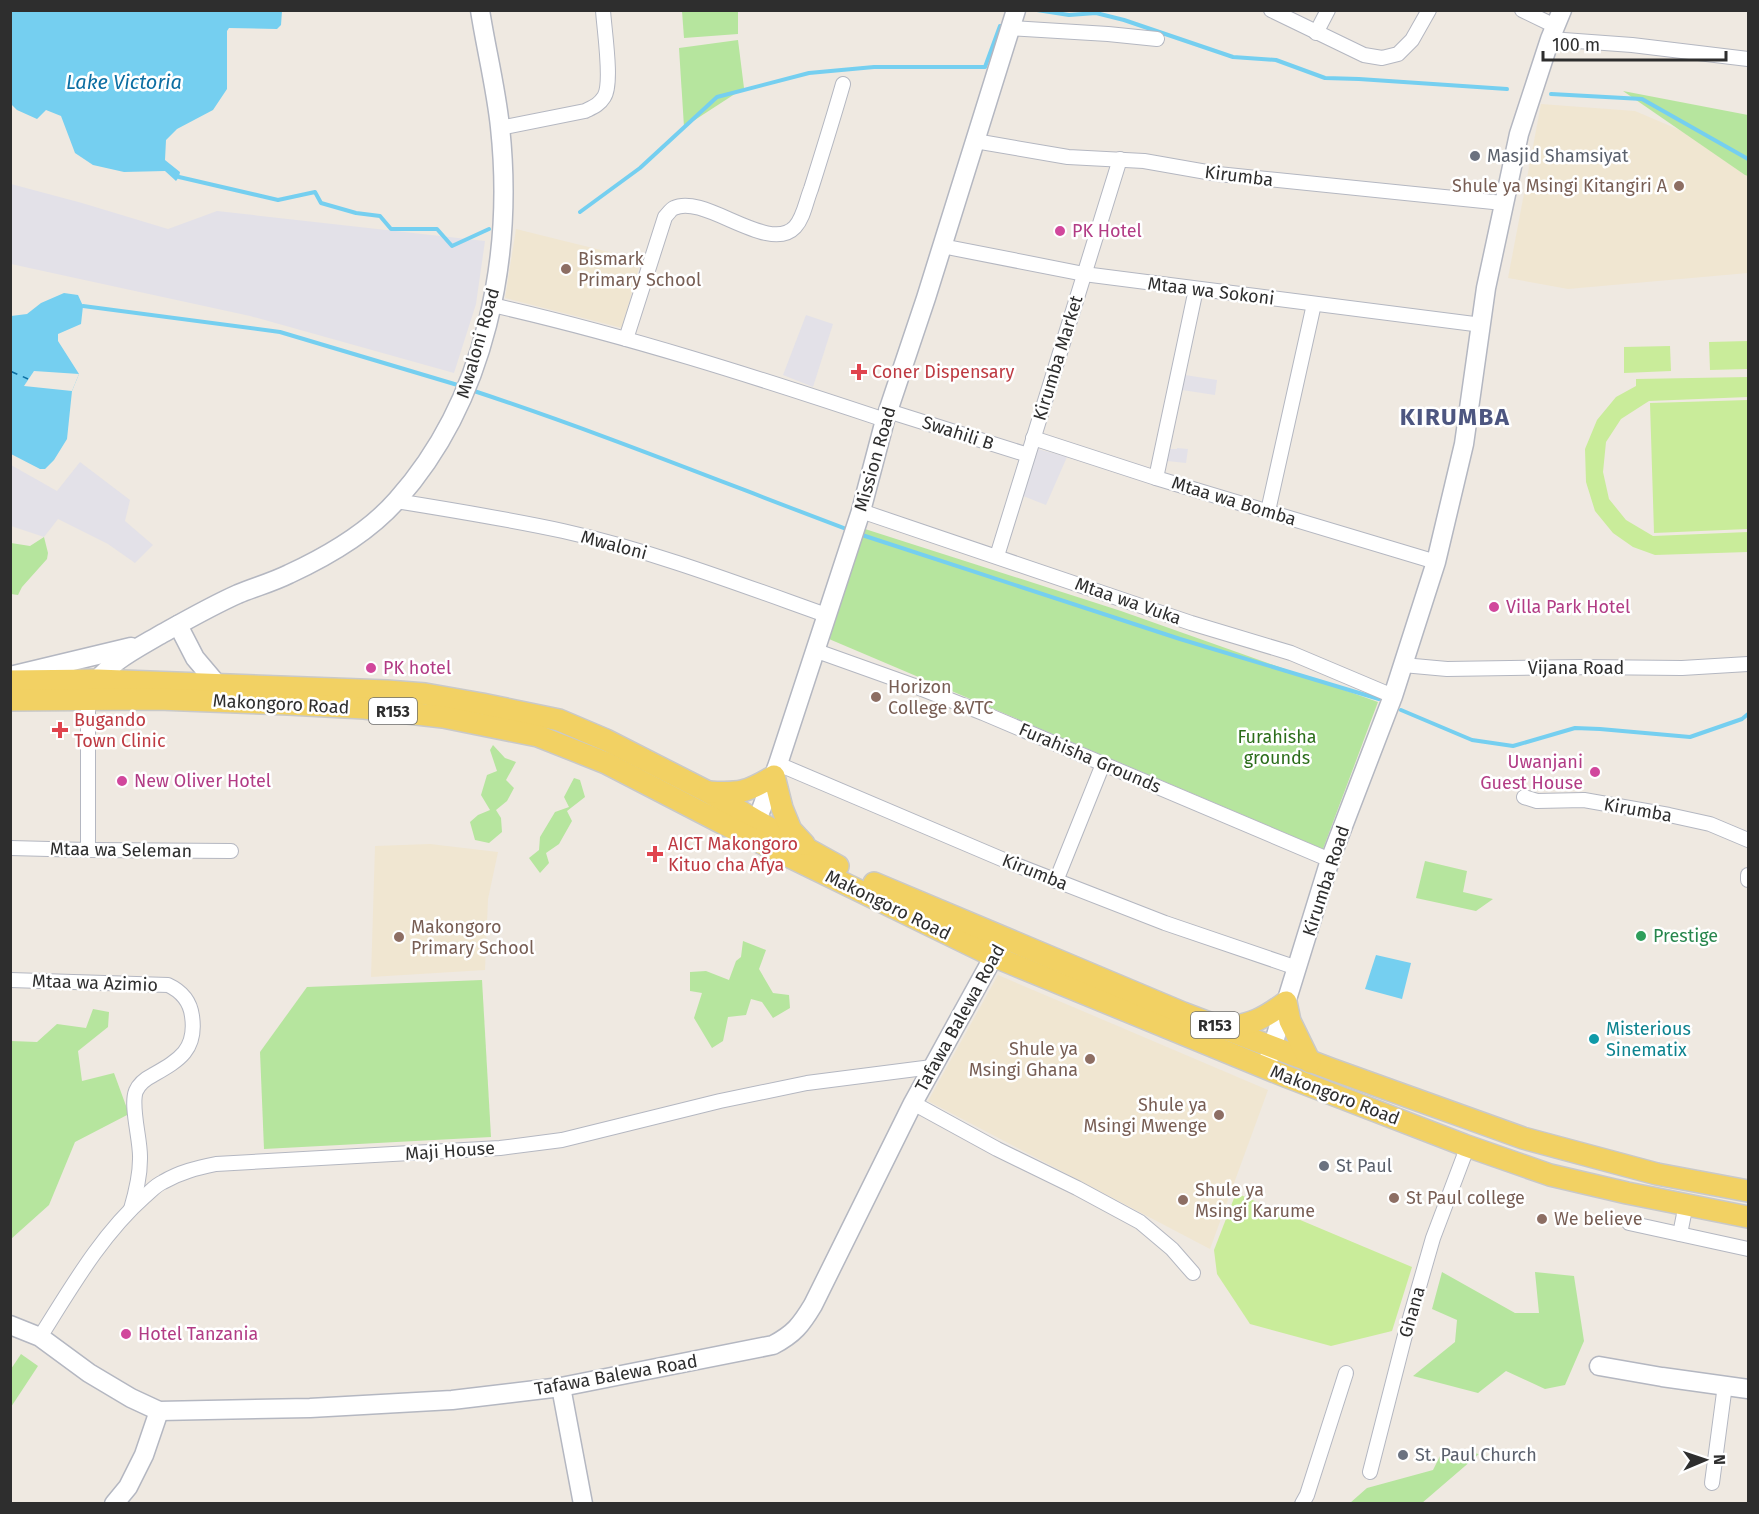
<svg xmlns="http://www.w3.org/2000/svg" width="1759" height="1514" viewBox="0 0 1759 1514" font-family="'Fira Sans',sans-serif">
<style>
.industrial{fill:#e3e1e8}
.education{fill:#f0e6d1}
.green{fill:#b6e59e}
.pitch{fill:#c9ec9a}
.water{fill:#75cff0}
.pier{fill:#efe9e1}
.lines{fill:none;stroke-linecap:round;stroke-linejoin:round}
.stream{stroke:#75cff0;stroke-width:4}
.ferry{stroke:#0d6fa3;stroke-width:1.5;stroke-dasharray:8 6;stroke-linecap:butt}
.street-casing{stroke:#b4b7c1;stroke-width:16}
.secondary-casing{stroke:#b4b7c1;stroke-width:21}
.primary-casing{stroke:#c9c9c9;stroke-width:24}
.street{stroke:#fff;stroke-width:14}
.secondary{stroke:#fff;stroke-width:18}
.primary{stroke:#f2d163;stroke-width:21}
.worship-dot{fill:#6b7280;stroke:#fff;stroke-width:2}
.education-dot{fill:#8d6e63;stroke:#fff;stroke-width:2}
.hotel-dot{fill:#d1479c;stroke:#fff;stroke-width:2}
.health-dot{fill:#e0444e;stroke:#fff;stroke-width:2}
.leisure-dot{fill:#2e9e5b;stroke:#fff;stroke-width:2}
.culture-dot{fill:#0f9aa8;stroke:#fff;stroke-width:2}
.labels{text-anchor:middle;stroke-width:5;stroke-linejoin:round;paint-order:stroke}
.shield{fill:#fff;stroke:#6d6d6d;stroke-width:1.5}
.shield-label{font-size:16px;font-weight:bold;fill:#2e2e2e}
.worship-label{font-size:18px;fill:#5b616d;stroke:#fff;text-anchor:start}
.street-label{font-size:18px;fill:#2e2e2e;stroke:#fff}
.education-label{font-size:18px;fill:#785e54;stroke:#fff;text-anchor:start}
.hotel-label{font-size:18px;fill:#b23c85;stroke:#fff;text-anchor:start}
.health-label{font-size:18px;fill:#be3a42;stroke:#fff;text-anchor:start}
.park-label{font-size:18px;fill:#2c6e1b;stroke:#fff}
.leisure-label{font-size:18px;fill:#27864d;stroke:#fff;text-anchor:start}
.culture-label{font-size:18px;fill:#0d838f;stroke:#fff;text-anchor:start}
.water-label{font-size:20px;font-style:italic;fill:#0d6fa3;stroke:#fff}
.district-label{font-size:24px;font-weight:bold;letter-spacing:1.5px;fill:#4d5680;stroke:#fff}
</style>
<rect width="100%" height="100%" fill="#efe9e1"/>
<g class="industrial">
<polygon points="11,184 82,203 168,229 217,211 485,241 476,304 454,373 250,316 11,264"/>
<polygon points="806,315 833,324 813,387 783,375"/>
<polygon points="1185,375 1217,380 1215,395 1182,390"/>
<polygon points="1034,448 1067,457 1046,505 1013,492"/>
<polygon points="1177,448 1188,449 1186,463 1167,461 1168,449 1177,449"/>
<polygon points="80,462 130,500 125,521 153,545 135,563 108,544 58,519 44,537 11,526 11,465 57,491"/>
</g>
<g class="education">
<polygon points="1541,104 1635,111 1748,159 1748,273 1568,289 1508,278"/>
<polygon points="516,229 641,260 622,328 505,298"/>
<polygon points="430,844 498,852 488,899 485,970 371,977 375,846"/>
<polygon points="998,975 1268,1090 1210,1249 928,1101"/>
</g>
<g class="green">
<polygon points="682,11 738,11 738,34 684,38"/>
<polygon points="738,40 744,88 684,127 679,48"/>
<polygon points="1623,91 1748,115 1748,176 1745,175"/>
<polygon points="865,529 1121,611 1378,702 1323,849 829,639"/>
<polygon points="44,537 48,553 47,559 22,587 18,595 11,594 11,543 30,546"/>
<polygon points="493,745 505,758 516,762 506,780 514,788 507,801 496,810 501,818 502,832 489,843 475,840 470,822 478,815 490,810 481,795 487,775 497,771 490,750"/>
<polygon points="574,778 580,780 585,797 567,811 572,821 559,844 546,853 549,863 540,873 529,858 539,850 540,837 555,812 569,807 564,797"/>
<polygon points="1425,861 1467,871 1463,892 1493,899 1476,911 1416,898"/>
<polygon points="743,941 766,950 759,969 773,993 789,995 790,1008 773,1018 762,1002 751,999 746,1015 728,1017 723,1041 712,1048 694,1018 702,993 690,991 690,972 706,971 729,980 736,961 741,957"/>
<polygon points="482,980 491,1137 264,1149 260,1052 307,987"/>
<polygon points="93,1009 109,1012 108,1027 78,1051 82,1081 114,1073 129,1114 75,1142 49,1205 11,1239 11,1041 37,1042 57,1024 86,1028"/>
<polygon points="1442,1272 1515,1313 1539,1313 1535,1272 1574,1276 1584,1341 1565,1385 1545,1389 1506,1371 1478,1393 1413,1376 1455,1342 1457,1320 1432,1309"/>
<polygon points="21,1354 38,1366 11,1407 11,1369"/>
<polygon points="1444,1448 1479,1454 1422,1503 1350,1503 1367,1488 1433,1470"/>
</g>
<g class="pitch">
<polygon points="1748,341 1748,369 1710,370 1709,342"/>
<polygon points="1670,346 1671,371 1624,373 1624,347"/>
<polygon points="1748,377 1748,397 1649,401 1621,419 1606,442 1603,472 1609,499 1626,520 1653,536 1748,532 1748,552 1655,555 1633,547 1613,533 1595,511 1586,482 1585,449 1597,420 1616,397 1636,386 1636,379"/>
<polygon points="1748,400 1748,529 1654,533 1650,403"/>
<polygon points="1236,1193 1412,1267 1392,1331 1331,1346 1250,1324 1217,1274 1214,1250"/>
</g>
<g class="water">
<polygon points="10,11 282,10 282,11 281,25 277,29 229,28 227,31 227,89 213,110 177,129 166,140 165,160 180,172 179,177 176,181 165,171 124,172 93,165 75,153 61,116 46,110 37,119 17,110 11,104"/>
<polygon points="64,293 78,295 83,306 81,324 58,334 58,341 79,374 72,391 67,439 54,460 45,469 40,469 11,454 11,316 27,314 41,303"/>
<polygon points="1376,955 1411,963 1402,999 1365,989"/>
</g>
<polygon class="pier" points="34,371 79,374 72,391 24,386"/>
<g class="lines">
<g class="stream">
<polyline points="1037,10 1069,15 1096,13 1124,20 1233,57 1276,60 1325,78 1359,79 1507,89"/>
<polyline points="1551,94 1642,99 1748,159"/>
<polyline points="179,177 278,200 315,192 321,203 356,213 380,216 391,229 437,229 452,246 489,229"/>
<polyline points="580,212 640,168 717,97 809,73 874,67 985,67 1000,26"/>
<polyline points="83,306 280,332 461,386"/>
<path d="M471,390C599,432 724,483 849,530"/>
<polyline points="859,534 1180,639 1379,699"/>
<polyline points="1401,710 1472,740 1513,746 1575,728 1600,729 1690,737 1742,719 1748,714"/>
</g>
<polyline class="ferry" points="10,371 28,379"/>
<g class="street-casing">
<g id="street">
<polyline points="1271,10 1364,55 1382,58 1398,54 1412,40 1429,10"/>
<polyline points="1522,10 1555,26"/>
<polyline points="1010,28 1108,34 1157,39"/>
<polyline points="1316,33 1328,10"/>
<polyline points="1550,39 1632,45 1748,59"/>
<path d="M500,128L585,111C593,107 599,105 604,97C613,84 604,29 603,10"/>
<polyline points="975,141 1068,157 1144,161 1218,174 1503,203"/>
<polyline points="942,246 1084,274 1482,325"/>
<path d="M492,305C625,335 756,377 885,420"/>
<path d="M626,339L665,217C668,214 671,209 674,208C704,193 769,255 795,227C804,217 806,201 811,189C822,154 833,119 843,84"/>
<polyline points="888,411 1028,455"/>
<polyline points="1033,438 1156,478 1436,562"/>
<polyline points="1156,478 1196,289"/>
<path d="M396,501C452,510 508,519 563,531C653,551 739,584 826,615"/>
<polyline points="861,511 1191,623 1291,653 1393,696"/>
<polyline points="1268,511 1314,304"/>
<polyline points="997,556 1120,159"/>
<polyline points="814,650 912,685 983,713 1330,860"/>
<polyline points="1403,665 1447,669 1582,667 1682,668 1748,664"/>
<polyline points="88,699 88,850"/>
<polyline points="778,764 1011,863 1165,923 1297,968"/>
<polyline points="1524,797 1537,801 1584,800 1669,815 1710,824 1748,840"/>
<polyline points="10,848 88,850 231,851"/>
<polyline points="1748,880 1748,875"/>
<polyline points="1056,881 1103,764"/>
<path d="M10,980L168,985C181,991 190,1001 192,1016C197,1050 179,1060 153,1075C147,1078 139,1084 136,1091C130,1106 141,1141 140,1159C140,1177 136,1192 131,1209"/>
<polyline points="913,1103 997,1149 1077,1188 1140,1222 1172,1249 1193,1273"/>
<polyline points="1629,1223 1748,1249"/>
<polyline points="1680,1234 1686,1204"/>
<path d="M40,1337C71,1288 101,1235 145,1196C151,1191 156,1185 163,1182C180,1172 197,1168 216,1164L500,1148L562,1140L720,1101L807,1083L932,1067"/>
<polyline points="1370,1472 1404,1339 1433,1238 1464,1156"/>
<polyline points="1712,1483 1725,1385"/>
<polyline points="1302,1504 1307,1495 1346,1373"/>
</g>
</g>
<g class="secondary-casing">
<g id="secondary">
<polyline points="178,625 195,658 217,684"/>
<polyline points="10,676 131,647"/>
<path d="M91,689C106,664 134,650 158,636C185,621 211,606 238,594C255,587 273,582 289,574C328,556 368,533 397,500C486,400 514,257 500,127C496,88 486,49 480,10"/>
<polyline points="752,834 778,764 861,511 885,420 926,298 1016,10"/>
<polyline points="1268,1061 1330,860 1393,696 1436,562 1464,444 1486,288 1519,134 1550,39 1562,10"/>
<path d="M10,1325L40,1337L89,1373L131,1398L159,1411L310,1408L452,1400L561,1387L773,1345C794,1334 801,1325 813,1305L913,1103L1000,945"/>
<polyline points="1599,1366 1662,1377 1748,1389"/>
<polyline points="561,1387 583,1504"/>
<polyline points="114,1504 128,1487 144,1455 159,1411"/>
</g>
</g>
<g class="primary-casing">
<g id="primary">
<polyline points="10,681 97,680 387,691 425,694 482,704 559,720 606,740 708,792 757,821 838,866"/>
<polyline points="10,700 158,699 288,704 364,708 443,717 538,736 606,763 751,838 993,956 1285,1076 1464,1145 1550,1175 1627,1193 1748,1217"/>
<path d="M709,792C740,794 747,792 774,776L782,808L791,830L804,844"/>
<polyline points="874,883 1183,1013 1331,1069 1523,1138 1657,1174 1748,1191"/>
<path d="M1224,1029C1253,1023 1262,1020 1286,1002L1290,1021L1310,1062"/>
</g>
</g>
<use href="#street" class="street"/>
<use href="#secondary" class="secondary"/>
<use href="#primary" class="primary"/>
</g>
<g class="worship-dot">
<circle cx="1475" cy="156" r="6"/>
<circle cx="1324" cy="1166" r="6"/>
<circle cx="1403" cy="1455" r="6"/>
</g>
<g class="education-dot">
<circle cx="1679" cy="186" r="6"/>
<circle cx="566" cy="269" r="6"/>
<circle cx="876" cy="697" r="6"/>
<circle cx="399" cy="937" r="6"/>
<circle cx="1090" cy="1059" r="6"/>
<circle cx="1219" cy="1115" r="6"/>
<circle cx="1394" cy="1198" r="6"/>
<circle cx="1183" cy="1200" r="6"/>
<circle cx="1542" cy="1219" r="6"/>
</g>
<g class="hotel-dot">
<circle cx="1060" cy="231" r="6"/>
<circle cx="1494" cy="607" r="6"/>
<circle cx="371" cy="668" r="6"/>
<circle cx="1595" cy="772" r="6"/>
<circle cx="122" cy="781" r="6"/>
<circle cx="126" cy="1334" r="6"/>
</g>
<g class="health-dot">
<path d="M856 363h6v6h6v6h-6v6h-6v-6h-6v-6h6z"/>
<path d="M57 721h6v6h6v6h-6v6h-6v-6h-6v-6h6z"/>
<path d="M652 845h6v6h6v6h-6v6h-6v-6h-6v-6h6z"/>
</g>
<circle class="leisure-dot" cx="1641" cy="936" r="6"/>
<circle class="culture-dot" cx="1594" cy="1039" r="6"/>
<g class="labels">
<g class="shield">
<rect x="369" y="698" width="48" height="26" rx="4.5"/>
<rect x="1191" y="1012" width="48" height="26" rx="4.5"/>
</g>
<g class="shield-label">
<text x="393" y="717">R153</text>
<text x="1215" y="1031">R153</text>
</g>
<g class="worship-label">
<text x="1487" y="162">Masjid Shamsiyat</text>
<text x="1336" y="1172">St Paul</text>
<text x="1415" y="1461">St. Paul Church</text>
</g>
<g class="street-label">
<text transform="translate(1239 176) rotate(7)" y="6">Kirumba</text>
<text transform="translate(1211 291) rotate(7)" y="6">Mtaa wa Sokoni</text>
<text transform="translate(478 343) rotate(-74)" y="6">Mwaloni Road</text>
<text transform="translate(1058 358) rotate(-73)" y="6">Kirumba Market</text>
<text transform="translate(958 433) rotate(18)" y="6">Swahili B</text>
<text transform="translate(875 459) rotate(-74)" y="6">Mission Road</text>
<text transform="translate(1234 501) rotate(17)" y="6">Mtaa wa Bomba</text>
<text transform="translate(614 545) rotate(15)" y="6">Mwaloni</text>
<text transform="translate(1128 601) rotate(19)" y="6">Mtaa wa Vuka</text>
<text x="1576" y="674">Vijana Road</text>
<text transform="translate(281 704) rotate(3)" y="6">Makongoro Road</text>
<text transform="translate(1090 758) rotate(23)" y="6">Furahisha Grounds</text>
<text transform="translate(1638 810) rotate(10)" y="6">Kirumba</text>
<text transform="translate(121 850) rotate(1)" y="6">Mtaa wa Seleman</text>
<text transform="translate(1035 872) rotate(22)" y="6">Kirumba</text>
<text transform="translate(1326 881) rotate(-72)" y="6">Kirumba Road</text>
<text transform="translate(888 905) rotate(26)" y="6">Makongoro Road</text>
<text transform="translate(95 983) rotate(2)" y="6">Mtaa wa Azimio</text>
<text transform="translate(960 1018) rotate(-61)" y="6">Tafawa Balewa Road</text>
<text transform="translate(1335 1095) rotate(21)" y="6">Makongoro Road</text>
<text transform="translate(450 1151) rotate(-4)" y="6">Maji House</text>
<text transform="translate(1412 1312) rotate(-74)" y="6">Ghana</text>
<text transform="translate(616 1375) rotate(-10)" y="6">Tafawa Balewa Road</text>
</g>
<g class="education-label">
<text x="1667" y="192" text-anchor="end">Shule ya Msingi Kitangiri A</text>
<text x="578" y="265">Bismark<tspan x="578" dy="21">Primary School</tspan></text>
<text x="888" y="693">Horizon<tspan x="888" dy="21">College &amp;VTC</tspan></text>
<text x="411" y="933">Makongoro<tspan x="411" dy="21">Primary School</tspan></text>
<text x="1078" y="1055" text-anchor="end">Shule ya<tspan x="1078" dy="21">Msingi Ghana</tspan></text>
<text x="1207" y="1111" text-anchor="end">Shule ya<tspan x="1207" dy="21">Msingi Mwenge</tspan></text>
<text x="1195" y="1196">Shule ya<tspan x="1195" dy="21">Msingi Karume</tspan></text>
<text x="1406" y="1204">St Paul college</text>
<text x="1554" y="1225">We believe</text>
</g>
<g class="hotel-label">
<text x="1072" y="237">PK Hotel</text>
<text x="1506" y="613">Villa Park Hotel</text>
<text x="383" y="674">PK hotel</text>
<text x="1583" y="768" text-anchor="end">Uwanjani<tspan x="1583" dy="21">Guest House</tspan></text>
<text x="134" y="787">New Oliver Hotel</text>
<text x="138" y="1340">Hotel Tanzania</text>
</g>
<g class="health-label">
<text x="872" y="378">Coner Dispensary</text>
<text x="74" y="726">Bugando<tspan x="74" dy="21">Town Clinic</tspan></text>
<text x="668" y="850">AICT Makongoro<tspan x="668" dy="21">Kituo cha Afya</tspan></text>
</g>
<g class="park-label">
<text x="1277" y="743">Furahisha<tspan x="1277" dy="21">grounds</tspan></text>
</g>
<g class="leisure-label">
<text x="1653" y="942">Prestige</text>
</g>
<g class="culture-label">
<text x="1606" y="1035">Misterious<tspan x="1606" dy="21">Sinematix</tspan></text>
</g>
<g class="water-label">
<text x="124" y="89">Lake Victoria</text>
</g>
<g class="district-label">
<text x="1455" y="425">KIRUMBA</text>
</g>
</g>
<rect width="1759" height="1514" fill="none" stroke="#2e2e2e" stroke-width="24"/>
<g transform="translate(1705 1460) rotate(88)" stroke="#ffffff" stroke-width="4.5" paint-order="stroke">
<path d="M0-4.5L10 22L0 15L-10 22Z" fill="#2e2e2e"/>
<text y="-9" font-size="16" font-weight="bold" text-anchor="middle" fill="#2e2e2e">N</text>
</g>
<path d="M1543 51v9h183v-9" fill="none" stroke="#2e2e2e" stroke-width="3"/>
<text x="1552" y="51" font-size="18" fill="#2e2e2e" stroke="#ffffff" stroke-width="4.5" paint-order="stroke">100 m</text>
</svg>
